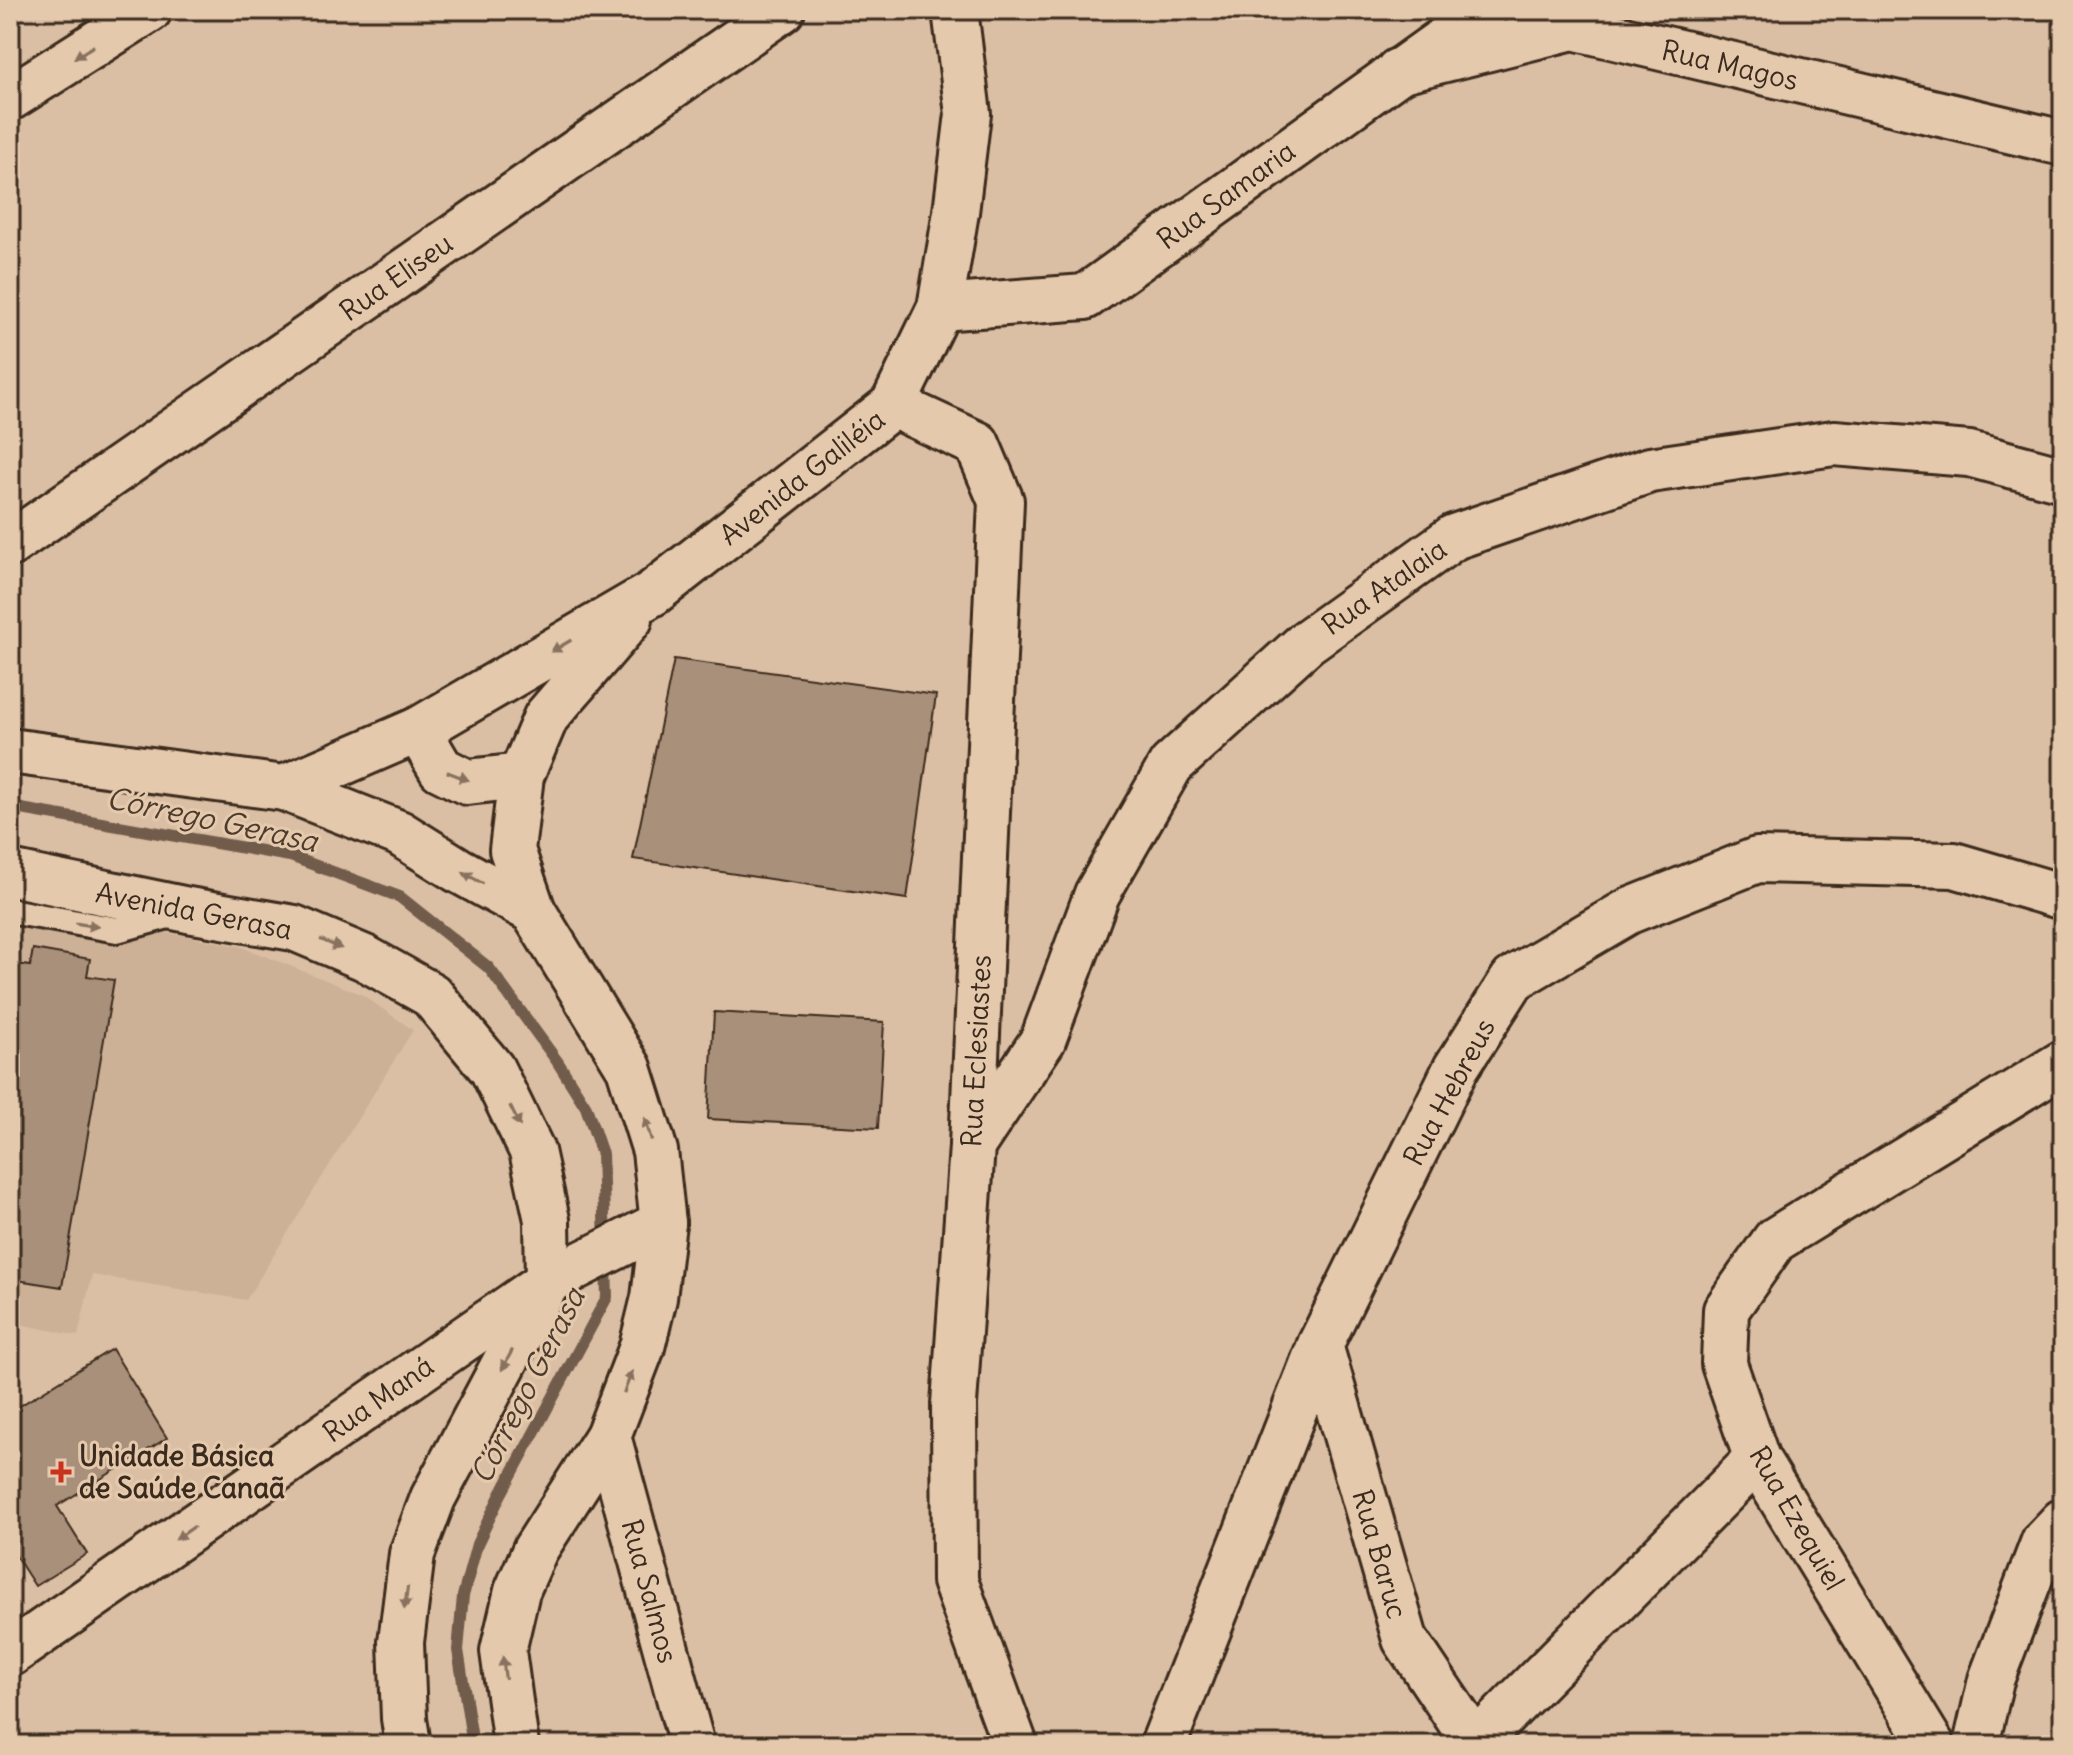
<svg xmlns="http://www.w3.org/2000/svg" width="2073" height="1755" viewBox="0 0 2073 1755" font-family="Delius,sans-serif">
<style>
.built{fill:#ccb197}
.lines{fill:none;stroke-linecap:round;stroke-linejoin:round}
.stream{stroke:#715c4b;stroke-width:12}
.building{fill:#a9907a;stroke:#3b2a1e;stroke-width:2}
.service-casing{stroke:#3b2a1e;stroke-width:30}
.minor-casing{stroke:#3b2a1e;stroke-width:50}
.secondary-casing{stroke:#3b2a1e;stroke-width:50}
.service{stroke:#e5c9ac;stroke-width:24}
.minor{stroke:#e5c9ac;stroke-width:44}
.secondary{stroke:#e5c9ac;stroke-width:44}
.oneway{fill:#88725e}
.poi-dot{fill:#c8321e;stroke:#e5c9ac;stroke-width:3}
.labels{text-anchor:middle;stroke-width:6;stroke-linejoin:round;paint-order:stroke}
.street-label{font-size:28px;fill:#3b2a1e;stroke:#e5c9ac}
.poi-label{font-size:28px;font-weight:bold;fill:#3b2a1e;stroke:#e5c9ac;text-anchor:start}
.water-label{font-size:30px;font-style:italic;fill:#4d3b2d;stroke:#e5c9ac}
</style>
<rect width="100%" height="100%" fill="#dbbfa4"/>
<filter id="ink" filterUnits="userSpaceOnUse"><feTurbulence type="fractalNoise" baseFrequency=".0125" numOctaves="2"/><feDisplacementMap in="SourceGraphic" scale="16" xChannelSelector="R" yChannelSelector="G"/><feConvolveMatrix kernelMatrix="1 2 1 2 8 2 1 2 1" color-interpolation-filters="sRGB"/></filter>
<g filter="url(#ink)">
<polygon class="built" points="10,904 239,946 361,994 413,1030 246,1300 92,1275 78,1336 10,1322"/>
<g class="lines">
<g class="stream">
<polyline points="10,807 290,856 400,897 489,968 557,1061 586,1107 602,1154 605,1244"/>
<polyline points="473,1745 458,1650 463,1596 477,1544 500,1496 607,1297 606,1262"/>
</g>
</g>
<g class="building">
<polygon points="674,659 936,695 907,899 633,859"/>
<polygon points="33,949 90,959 87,976 114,980 62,1287 10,1279 10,1077 14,1077 16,1058 10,1057 10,963 30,966"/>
<polygon points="714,1012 884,1022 878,1128 708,1119"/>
<polygon points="112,1349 167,1438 57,1506 87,1554 35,1586 10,1547 10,1412"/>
</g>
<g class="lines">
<g class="service-casing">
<polyline id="service" points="10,911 117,930 172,915"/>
</g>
<g class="minor-casing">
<g id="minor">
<polyline points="1398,71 1573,27 2063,143"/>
<polyline points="10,98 149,10"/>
<polyline points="940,308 1085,297 1485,10"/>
<polyline points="893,405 977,444 1001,501 972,1146 954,1404 955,1581 1015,1745"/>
<polyline points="10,544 782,10"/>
<polyline points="972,1146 1043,1040 1097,894 1171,765 1307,642 1454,537 1650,470 1834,443 1969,454 2063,479"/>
<polyline points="1320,1345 1405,1639 1476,1745"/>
<polyline points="608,1436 692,1745"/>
<polyline points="10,1654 548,1281 663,1223"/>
<polyline points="1475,1744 1757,1459"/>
<polyline points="1163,1745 1320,1345 1456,1068 1513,979 1629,911 1757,860 1954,865 2063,897"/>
<polyline points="1932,1745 1757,1459 1724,1364 1726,1310 1775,1240 2063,1063"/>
<polyline points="1976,1745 1991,1680 2044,1541 2063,1521"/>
</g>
</g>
<g class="secondary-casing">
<g id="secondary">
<polyline points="418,730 441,769 467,782 521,776"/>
<polyline points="10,751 284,788 399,833 458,870 533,911 629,1068 655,1151 663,1223 654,1298 642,1347 608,1436 535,1550 517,1591 503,1651 516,1745"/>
<polyline points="284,788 418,730 653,593 893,405 940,308 956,212 968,114 955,10"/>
<polyline points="10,873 188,910 294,928 365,958 431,995 492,1069 532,1151 547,1220 548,1281 433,1498 412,1554 401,1642 404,1718 408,1745"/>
<polyline points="533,911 512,850 521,776 546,717 630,619"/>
</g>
</g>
<use href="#service" class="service"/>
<use href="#minor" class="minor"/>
<use href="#secondary" class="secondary"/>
</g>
<defs><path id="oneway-solid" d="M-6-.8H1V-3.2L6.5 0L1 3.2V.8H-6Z" transform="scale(2)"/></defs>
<g class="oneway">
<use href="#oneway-solid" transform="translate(84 52) rotate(148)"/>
<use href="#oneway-solid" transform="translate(561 646) rotate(150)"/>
<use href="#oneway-solid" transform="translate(458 776) rotate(21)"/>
<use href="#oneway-solid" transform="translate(473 878) rotate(-151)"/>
<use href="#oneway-solid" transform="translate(87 925) rotate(9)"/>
<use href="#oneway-solid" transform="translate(331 944) rotate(23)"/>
<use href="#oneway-solid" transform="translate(515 1116) rotate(64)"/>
<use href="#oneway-solid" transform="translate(648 1129) rotate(-107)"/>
<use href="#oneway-solid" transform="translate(507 1360) rotate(118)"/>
<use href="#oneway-solid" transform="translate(628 1382) rotate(-69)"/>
<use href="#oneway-solid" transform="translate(185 1533) rotate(145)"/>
<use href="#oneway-solid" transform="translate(406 1598) rotate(98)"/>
<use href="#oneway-solid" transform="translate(504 1668) rotate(-97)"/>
</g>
</g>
<path class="poi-dot" d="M57 1460h8v8h8v8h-8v8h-8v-8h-8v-8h8z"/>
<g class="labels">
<g class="street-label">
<text transform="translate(1730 65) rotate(13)" y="10">Rua Magos</text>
<text transform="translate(1226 195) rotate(-36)" y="10">Rua Samaria</text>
<text transform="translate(396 277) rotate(-35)" y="10">Rua Eliseu</text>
<text transform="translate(802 477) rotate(-38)" y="10">Avenida Galiléia</text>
<text transform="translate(1384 587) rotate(-35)" y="10">Rua Atalaia</text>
<text transform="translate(194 911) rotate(11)" y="10">Avenida Gerasa</text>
<text transform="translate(976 1051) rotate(-87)" y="10">Rua Eclesiastes</text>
<text transform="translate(1449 1092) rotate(-62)" y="10">Rua Hebreus</text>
<text transform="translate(378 1399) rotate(-35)" y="10">Rua Maná</text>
<text transform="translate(1797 1518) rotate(60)" y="10">Rua Ezequiel</text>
<text transform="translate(1380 1554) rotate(74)" y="10">Rua Baruc</text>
<text transform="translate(650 1591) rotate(75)" y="10">Rua Salmos</text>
</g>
<g class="poi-label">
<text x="79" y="1466">Unidade Básica<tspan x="79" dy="32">de Saúde Canaã</tspan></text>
</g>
<g class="water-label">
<text transform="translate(212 820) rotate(12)" y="10">Córrego Gerasa</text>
<text transform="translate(528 1386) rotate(-63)" y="10">Córrego Gerasa</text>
</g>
</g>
<rect width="2073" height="1755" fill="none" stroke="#e5c9ac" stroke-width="40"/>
<rect x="20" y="20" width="2033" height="1715" fill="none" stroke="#3b2a1e" stroke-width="3" filter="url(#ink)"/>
</svg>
